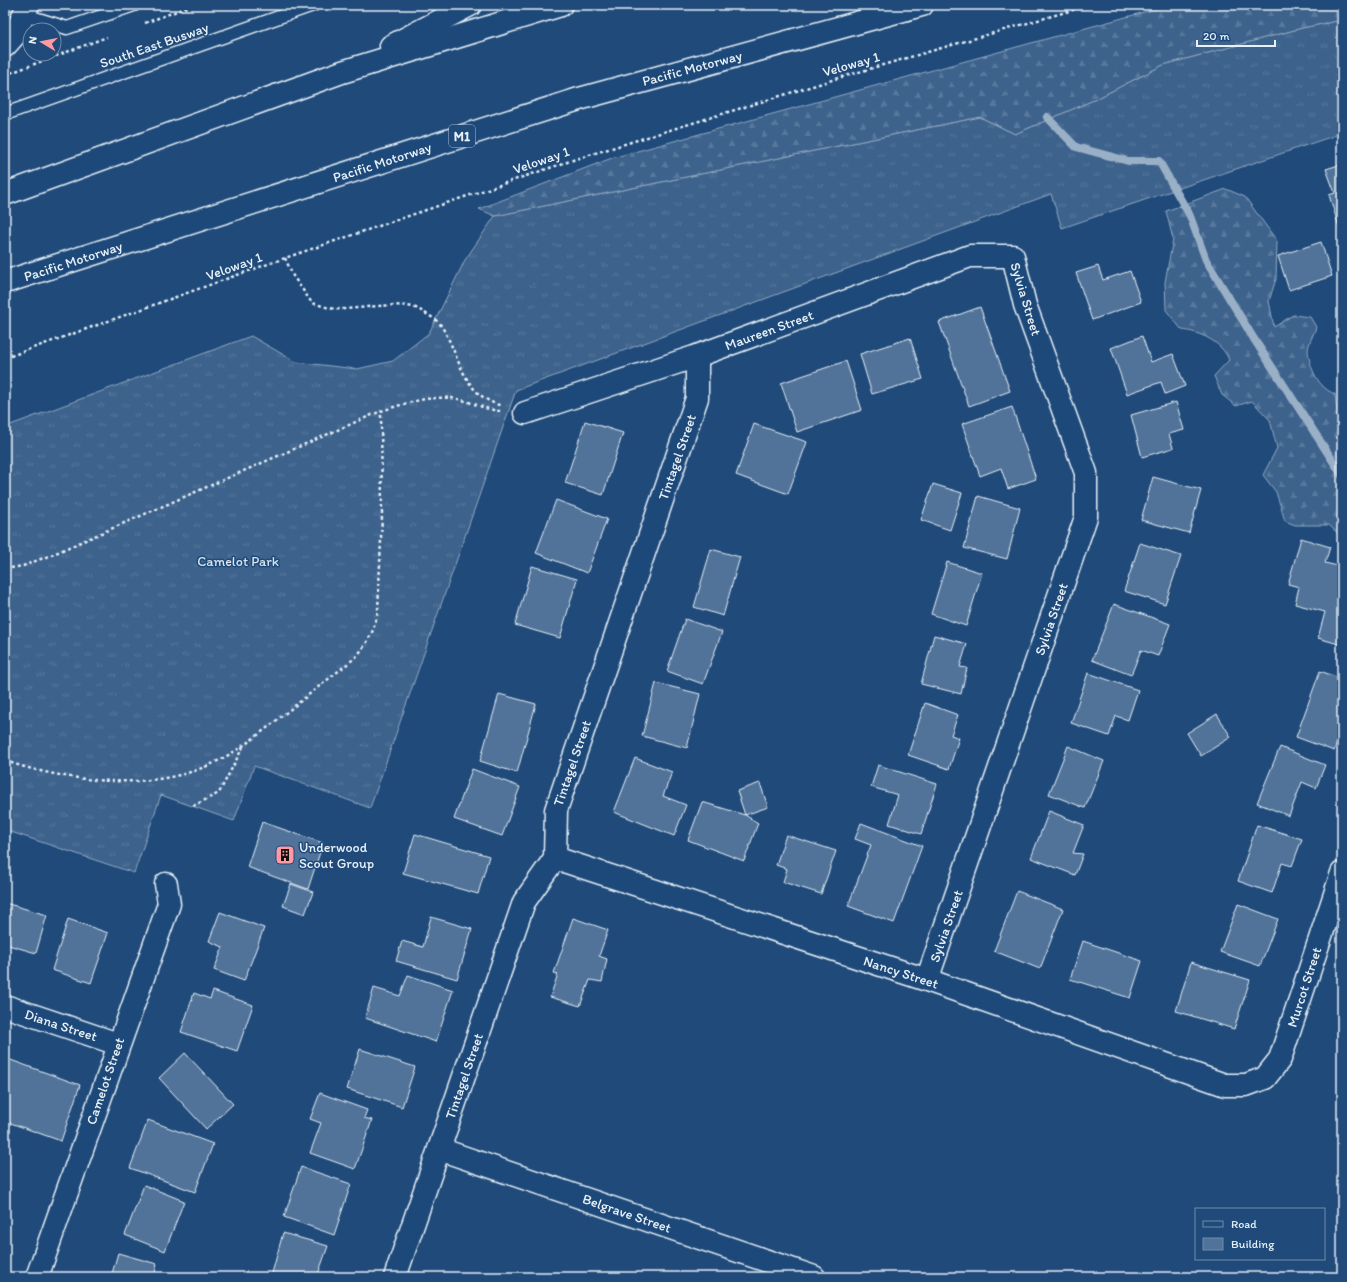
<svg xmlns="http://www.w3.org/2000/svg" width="1347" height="1282" viewBox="0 0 1347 1282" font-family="Itim,sans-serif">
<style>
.grass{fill:url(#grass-tufts);stroke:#92aac2}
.forest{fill:url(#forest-firs);stroke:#92aac2}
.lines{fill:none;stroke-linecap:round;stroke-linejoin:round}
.stream{stroke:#9ab0c7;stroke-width:8}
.building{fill:#517399;stroke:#e8f1f8}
.service-casing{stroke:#e8f1f8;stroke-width:15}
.minor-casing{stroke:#e8f1f8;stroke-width:25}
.motorway-casing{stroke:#e8f1f8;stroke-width:25}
.path{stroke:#e8f1f8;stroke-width:2.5;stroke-dasharray:3 3;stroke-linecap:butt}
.service{stroke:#1f4a7a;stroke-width:12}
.minor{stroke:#1f4a7a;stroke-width:22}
.motorway{stroke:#1f4a7a;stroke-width:22}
.labels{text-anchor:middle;stroke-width:3;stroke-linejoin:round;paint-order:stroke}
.shield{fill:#1f4a7a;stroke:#acbfd2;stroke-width:1}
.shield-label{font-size:13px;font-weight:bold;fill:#e8f1f8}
.street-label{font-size:14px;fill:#e8f1f8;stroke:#1f4a7a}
.park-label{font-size:14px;fill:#d7e3ed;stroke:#1f4a7a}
.poi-label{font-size:14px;fill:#e8f1f8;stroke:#1f4a7a;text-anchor:start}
</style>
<defs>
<pattern id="grass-tufts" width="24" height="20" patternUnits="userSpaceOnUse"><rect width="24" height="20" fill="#3c628c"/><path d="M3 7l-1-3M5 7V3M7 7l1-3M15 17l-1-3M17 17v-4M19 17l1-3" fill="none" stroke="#58799d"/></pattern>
<pattern id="forest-firs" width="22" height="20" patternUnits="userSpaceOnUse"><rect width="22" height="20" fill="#3c628c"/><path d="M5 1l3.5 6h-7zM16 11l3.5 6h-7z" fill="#58799d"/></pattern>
</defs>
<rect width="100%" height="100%" fill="#1f4a7a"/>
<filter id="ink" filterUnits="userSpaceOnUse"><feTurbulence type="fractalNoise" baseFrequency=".025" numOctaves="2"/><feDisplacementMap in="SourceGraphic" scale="8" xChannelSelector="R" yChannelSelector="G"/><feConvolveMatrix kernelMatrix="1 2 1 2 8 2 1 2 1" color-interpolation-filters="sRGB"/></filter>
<g filter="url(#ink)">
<polygon class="grass" points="1342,20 1342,133 1062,228 1051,194 516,390 370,808 254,766 234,821 161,795 134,873 5,830 5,427 251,336 296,362 357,369 393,361 429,333 465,260 495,216 980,117 1015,134 1096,99 1163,65 1302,28"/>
<g class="forest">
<polygon points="1170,5 1342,5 1342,20 1302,28 1163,65 1096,99 1015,134 980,117 495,216 479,209 612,158"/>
<path d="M1226,189L1245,197L1277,241L1276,279L1269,301L1274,327L1293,315L1310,317L1316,327C1314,334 1308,344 1308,351C1310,368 1318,388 1335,394L1338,420L1342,422V537L1329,525H1295L1285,521L1276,492L1263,475L1277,448L1270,420L1252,401L1236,406L1222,395L1214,376L1229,360C1222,342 1200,332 1182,330L1166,310L1165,282L1173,239L1166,211Z"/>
</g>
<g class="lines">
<polyline class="stream" points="1047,117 1076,147 1128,161 1159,161 1190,216 1206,260 1254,339 1342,475"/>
</g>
<g class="building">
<polygon points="1342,164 1342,226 1339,227 1329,195 1335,193 1326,169"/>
<polygon points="1321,242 1332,276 1289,290 1278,256"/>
<polygon points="1098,266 1103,280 1130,271 1141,302 1092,320 1076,273"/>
<polygon points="980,307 1010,391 969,406 939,322"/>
<polygon points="1142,336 1151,362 1173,354 1185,386 1165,394 1161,382 1127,394 1111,348"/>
<polygon points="910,338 923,379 872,394 860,354"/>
<polygon points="846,361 862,410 797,432 781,383"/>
<polygon points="1176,402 1184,430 1169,434 1173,448 1142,457 1131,415"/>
<polygon points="1012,407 1036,479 1008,489 1001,468 980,476 962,424"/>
<polygon points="585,421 623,433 603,495 565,483"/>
<polygon points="754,424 807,442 788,494 736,475"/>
<polygon points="1153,477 1201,490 1189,533 1141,520"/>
<polygon points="933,484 962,493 950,530 921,520"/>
<polygon points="978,496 1020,508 1007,559 964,548"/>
<polygon points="556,500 607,519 587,573 536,553"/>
<polygon points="1301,538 1330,547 1325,563 1342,567 1342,645 1318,638 1325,612 1295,604 1299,587 1288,584"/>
<polygon points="1140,543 1181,556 1165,604 1124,591"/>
<polygon points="711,549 740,557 723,616 694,607"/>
<polygon points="947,562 982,573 966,626 931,614"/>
<polygon points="532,566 577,579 560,638 515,625"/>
<polygon points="1114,604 1170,624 1158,656 1141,650 1131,675 1092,660"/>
<polygon points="685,619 722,632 703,684 667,671"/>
<polygon points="934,635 967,644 960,667 967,668 961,694 921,684"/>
<polygon points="1320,671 1342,679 1342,729 1334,751 1296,737"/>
<polygon points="1088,673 1138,690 1128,720 1116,716 1109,736 1071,723"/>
<polygon points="656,683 700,694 687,748 642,736"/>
<polygon points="499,694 536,704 517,773 480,761"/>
<polygon points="925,703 958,715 951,735 959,738 949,769 908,755"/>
<polygon points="1217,714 1231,737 1201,756 1187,733"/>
<polygon points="1068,746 1104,761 1085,808 1049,794"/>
<polygon points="1280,747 1325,765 1316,788 1302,782 1289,816 1257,803"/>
<polygon points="635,758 672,772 663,796 686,805 674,836 614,812"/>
<polygon points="878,765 937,784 921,834 889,824 898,795 871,787"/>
<polygon points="472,769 520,787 502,836 454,819"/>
<polygon points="760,783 768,807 745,815 737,791"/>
<polygon points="702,802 745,815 758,823 744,861 688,840"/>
<polygon points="1049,811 1084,825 1073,853 1083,854 1075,875 1031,858"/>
<polygon points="262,822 323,843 308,889 247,867"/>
<polygon points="861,823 922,846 894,923 848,906 871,845 855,839"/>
<polygon points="1257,825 1302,839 1292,866 1282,863 1272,893 1238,881"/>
<polygon points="415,834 489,856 478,894 403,873"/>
<polygon points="786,835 836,851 821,894 783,882 787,869 776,865"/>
<polygon points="291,884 313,892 305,914 283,906"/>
<polygon points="1017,891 1063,909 1040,969 994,951"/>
<polygon points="5,903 47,915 36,953 5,944 9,931 5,930"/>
<polygon points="1238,904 1278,919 1260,966 1220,952"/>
<polygon points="220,912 264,928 244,981 214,970 223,947 209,941"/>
<polygon points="431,917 472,929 457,979 396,961 402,941 423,947"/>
<polygon points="573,918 608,930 599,956 607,959 602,982 590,980 580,1006 550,997 558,974 554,973"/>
<polygon points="68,919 108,933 91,983 52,970"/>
<polygon points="1083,941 1142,961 1130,998 1070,979"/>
<polygon points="1191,962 1250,980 1234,1029 1176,1011"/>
<polygon points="408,975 453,990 436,1042 365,1018 374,988 400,996"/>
<polygon points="213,991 253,1005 237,1051 181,1032 194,993 210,999"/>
<polygon points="360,1049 415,1067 402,1107 347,1089"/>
<polygon points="185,1053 233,1104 206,1129 159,1078"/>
<polygon points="5,1058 80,1085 61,1141 5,1121"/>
<polygon points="320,1093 367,1110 364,1118 372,1120 355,1169 310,1153 321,1123 310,1119"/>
<polygon points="148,1120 213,1144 195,1192 130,1168"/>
<polygon points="301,1167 351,1184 334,1235 284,1217"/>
<polygon points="144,1185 184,1201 165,1251 125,1235"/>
<polygon points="283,1233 328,1246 317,1277 271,1277"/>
<polygon points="118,1253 157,1264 154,1277 111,1277"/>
</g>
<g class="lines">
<g class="service-casing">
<g id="service">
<polyline points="25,15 67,28 134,5"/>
<polyline points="5,114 313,5"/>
</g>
</g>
<g class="minor-casing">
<g id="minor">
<polyline points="5,46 14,36 28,5"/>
<polyline points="525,413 697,356 970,256 1013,256 1025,305 1086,473 1086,517 927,980"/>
<polyline points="555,858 927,980 1225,1085 1246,1085 1265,1078 1280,1059 1342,873"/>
<polyline points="5,1006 118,1044"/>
<polyline points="439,1149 814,1277"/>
<polyline points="37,1277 169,904 166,884"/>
<polyline points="395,1277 524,902 555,858 556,810 697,398 697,356"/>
</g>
</g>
<g class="motorway-casing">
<g id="motorway">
<polyline points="391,46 470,5"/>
<polyline points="5,194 342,72 561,5"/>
<polyline points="5,282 579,99 922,5"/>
</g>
</g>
<g class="path">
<polyline points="145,23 193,5"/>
<polyline points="5,75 107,37"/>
<path d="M285,258L293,276L312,303C321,305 332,310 341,309C362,309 403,300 420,310C426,314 436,319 440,324C461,355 460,394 502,406"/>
<polyline points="5,358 285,258 576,159 845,76 1090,5"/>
<path d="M5,569L23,566L51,555L381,411C404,404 426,396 450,398C468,399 483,410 501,411"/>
<path d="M5,761C66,781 146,792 207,766C235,754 258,735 282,716C307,696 331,677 356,657C369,641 374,632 378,611L382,515L381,411"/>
<polyline points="193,806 219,793 243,747"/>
</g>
<use href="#service" class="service"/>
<use href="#minor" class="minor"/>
<use href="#motorway" class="motorway"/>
</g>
</g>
<defs>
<g id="building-square" transform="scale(1)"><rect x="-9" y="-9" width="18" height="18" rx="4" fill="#ff9aa2" stroke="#1f4a7a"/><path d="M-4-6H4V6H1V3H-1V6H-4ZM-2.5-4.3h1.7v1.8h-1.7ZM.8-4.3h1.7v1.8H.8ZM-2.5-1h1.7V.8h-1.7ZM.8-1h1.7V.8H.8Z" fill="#111"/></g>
</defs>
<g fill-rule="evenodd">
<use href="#building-square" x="285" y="855"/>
</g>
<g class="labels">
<rect class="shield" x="449" y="125" width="26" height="22" rx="3"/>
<g class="shield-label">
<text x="462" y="141">M1</text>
</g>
<g class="street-label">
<text transform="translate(154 45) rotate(-19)" y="5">South East Busway</text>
<text transform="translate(851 64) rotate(-16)" y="5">Veloway 1</text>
<text transform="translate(692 68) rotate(-15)" y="5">Pacific Motorway</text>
<text transform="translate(541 160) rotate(-19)" y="5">Veloway 1</text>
<text transform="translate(382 162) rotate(-18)" y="5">Pacific Motorway</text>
<text transform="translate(73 261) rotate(-18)" y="5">Pacific Motorway</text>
<text transform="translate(234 266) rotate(-20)" y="5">Veloway 1</text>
<text transform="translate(1026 299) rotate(73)" y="5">Sylvia Street</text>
<text transform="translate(769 330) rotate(-20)" y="5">Maureen Street</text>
<text transform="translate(677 457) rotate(-71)" y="5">Tintagel Street</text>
<text transform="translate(1051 619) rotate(-71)" y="5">Sylvia Street</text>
<text transform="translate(572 763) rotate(-71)" y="5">Tintagel Street</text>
<text transform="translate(946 926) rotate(-71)" y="5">Sylvia Street</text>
<text transform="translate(901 972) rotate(18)" y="5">Nancy Street</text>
<text transform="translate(1304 987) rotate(-72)" y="5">Murcot Street</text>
<text transform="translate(61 1025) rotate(18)" y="5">Diana Street</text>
<text transform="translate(464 1076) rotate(-71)" y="5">Tintagel Street</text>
<text transform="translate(105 1081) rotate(-71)" y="5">Camelot Street</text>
<text transform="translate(627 1213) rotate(19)" y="5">Belgrave Street</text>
</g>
<g class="park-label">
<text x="238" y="566">Camelot Park</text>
</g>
<g class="poi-label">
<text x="299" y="852">Underwood<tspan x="299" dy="16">Scout Group</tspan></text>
</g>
</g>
<rect width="1347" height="1282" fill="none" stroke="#1f4a7a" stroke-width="20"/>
<rect x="10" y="10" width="1327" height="1262" fill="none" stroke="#e8f1f8" stroke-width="1.5" filter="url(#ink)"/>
<rect x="1195" y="1208" width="130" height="52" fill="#1f4a7a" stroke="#6f8dac"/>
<rect x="1203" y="1221" width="20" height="6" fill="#1f4a7a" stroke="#6f8dac"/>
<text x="1231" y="1228" font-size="12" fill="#e8f1f8">Road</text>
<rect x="1203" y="1238" width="20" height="12" fill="#517399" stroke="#6f8dac"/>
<text x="1231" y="1248" font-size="12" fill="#e8f1f8">Building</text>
<g transform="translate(42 42) rotate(280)"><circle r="19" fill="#1f4a7a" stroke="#6f8dac"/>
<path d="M0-3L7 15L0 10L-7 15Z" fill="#ff9aa2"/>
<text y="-6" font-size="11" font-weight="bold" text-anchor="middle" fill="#e8f1f8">N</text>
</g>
<path d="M1197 40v6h78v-6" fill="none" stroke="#e8f1f8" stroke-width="2"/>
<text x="1203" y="40" font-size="12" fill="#e8f1f8" stroke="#1f4a7a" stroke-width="3" paint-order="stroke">20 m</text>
</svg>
